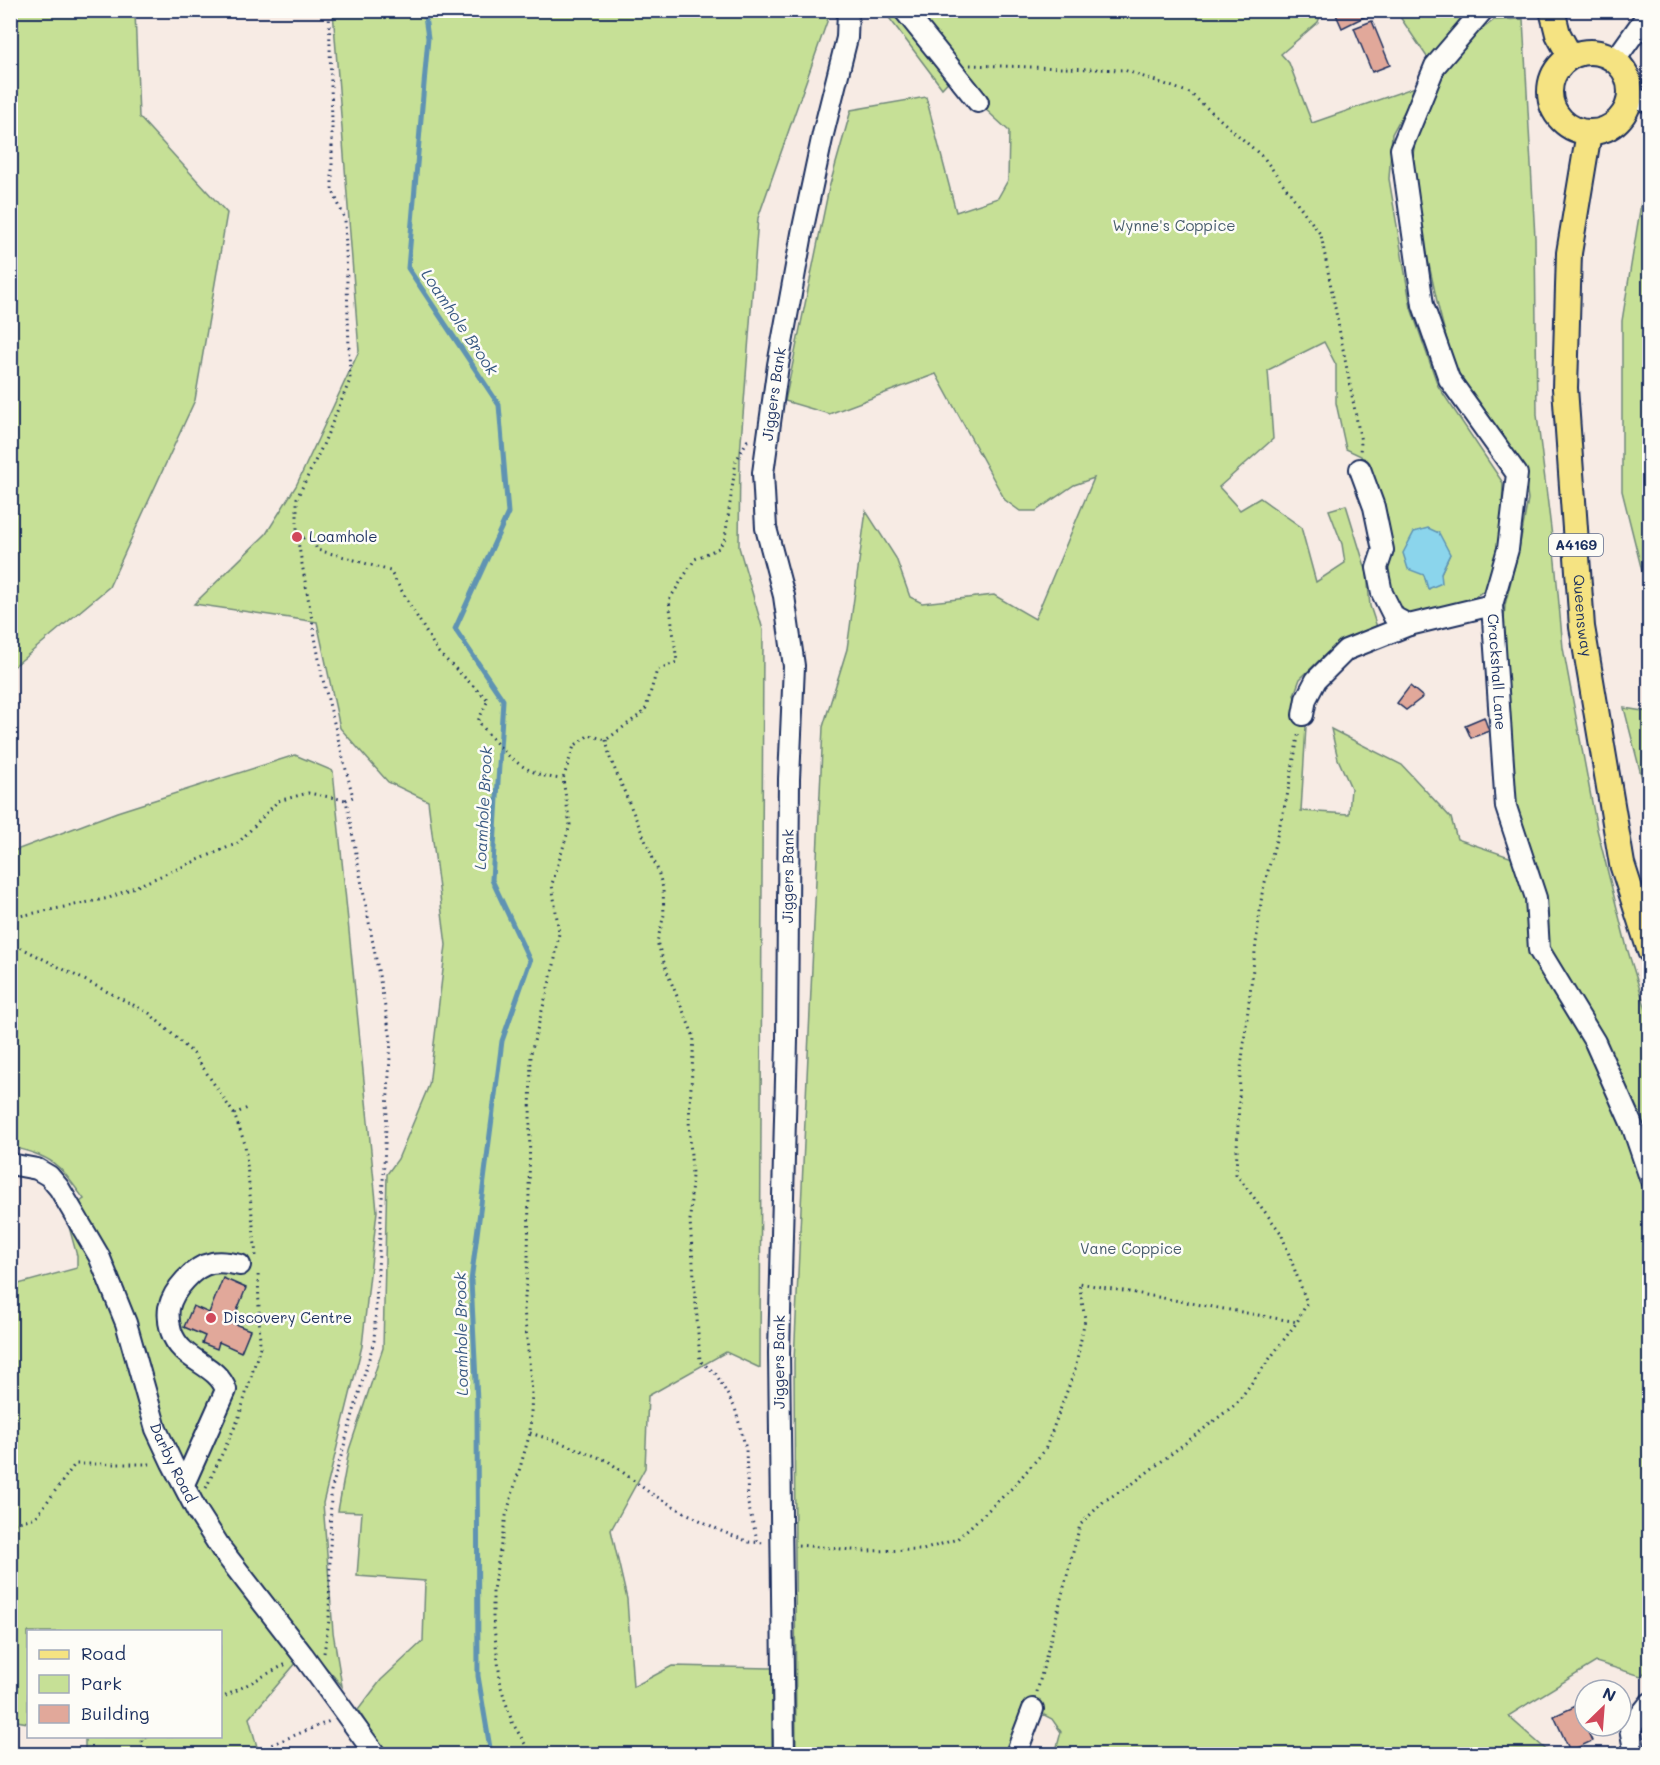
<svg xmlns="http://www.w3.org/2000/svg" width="1660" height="1765" viewBox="0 0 1660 1765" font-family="Mali,sans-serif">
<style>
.green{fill:#c6e096;stroke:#70887a;stroke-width:1.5;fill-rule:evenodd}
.water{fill:#8bd5ec;stroke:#5e93b3;stroke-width:1.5}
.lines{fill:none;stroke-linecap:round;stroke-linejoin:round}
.stream{stroke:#5e93b3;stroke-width:5}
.building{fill:#e1a89a;stroke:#1b2f5e;stroke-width:1.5}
.minor-casing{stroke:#1b2f5e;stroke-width:24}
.major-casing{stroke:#1b2f5e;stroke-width:28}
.path{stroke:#1b2f5e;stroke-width:3;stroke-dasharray:1.5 4.5;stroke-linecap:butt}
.minor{stroke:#fdfcf7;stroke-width:20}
.major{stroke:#f5e382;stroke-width:24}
.poi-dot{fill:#d1495b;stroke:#fdfcf7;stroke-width:2}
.labels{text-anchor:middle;stroke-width:5;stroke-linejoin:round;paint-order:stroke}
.shield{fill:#fdfcf7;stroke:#5f6c8c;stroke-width:1.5}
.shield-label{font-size:14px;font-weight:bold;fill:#1b2f5e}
.park-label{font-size:15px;fill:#465b6c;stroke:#fdfcf7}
.street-label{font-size:15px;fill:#1b2f5e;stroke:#fdfcf7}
.poi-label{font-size:15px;fill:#1b2f5e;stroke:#fdfcf7;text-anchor:start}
.water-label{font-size:16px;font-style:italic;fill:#375882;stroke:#fdfcf7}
</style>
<rect width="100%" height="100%" fill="#f7ebe4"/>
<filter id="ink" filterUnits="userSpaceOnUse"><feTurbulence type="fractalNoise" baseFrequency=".0167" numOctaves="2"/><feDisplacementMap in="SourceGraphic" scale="12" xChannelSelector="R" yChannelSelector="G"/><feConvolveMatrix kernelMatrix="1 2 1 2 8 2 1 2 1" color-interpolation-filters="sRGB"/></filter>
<g filter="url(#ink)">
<g class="green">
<polygon points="11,10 135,11 139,117 227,213 195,400 109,587 11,669"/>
<polygon points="333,11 828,11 829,16 758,218 740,455 739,547 763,630 760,1368 726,1352 648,1396 645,1468 611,1530 627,1599 633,1687 672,1666 772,1668 772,1754 386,1754 358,1710 381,1680 423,1641 425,1581 357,1576 362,1512 338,1511 349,1450 383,1348 387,1174 398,1159 429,1085 446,945 428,801 388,782 340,728 317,622 194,604 266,534 296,486 359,351"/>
<path d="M884,11H1322L1318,22L1281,54L1289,63L1312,123L1418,86L1392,134L1389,179L1411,308L1438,386L1503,483L1501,539L1485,590L1453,611L1408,619L1396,607L1383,574L1389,554L1361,456L1346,449L1336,403V365L1324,342L1268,370L1273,439L1219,487L1240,510L1260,498L1301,527L1316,582L1345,563L1342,544L1329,510L1346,505L1367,573L1370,606L1378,630L1327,653L1300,679L1294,695L1306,726L1301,811L1349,814L1351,788L1338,759L1331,729L1402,765L1451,818L1457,839L1515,859L1503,636L1505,605L1519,549L1528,499L1524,469L1483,414L1453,364L1438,306L1423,237L1412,159L1418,128L1441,76L1477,33L1494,20L1523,19L1535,238L1537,415L1555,561L1563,648L1597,829L1627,948L1650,1022L1649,1668L1641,1676L1596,1662L1508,1716L1551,1754H1055L1061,1732L1052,1719L1027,1706L1009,1754H796L794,1362L823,727L847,649L866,511L896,558L910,597L922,603L994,595L1035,619L1094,478L1074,485L1036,511H1020L1005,500L936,374L829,414L785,401L829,188L851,110L926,97L956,212L998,198L1008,180L1009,131L970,95L957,72L942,88ZM1450,554L1441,573L1429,589L1424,575Z"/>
<polygon points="1396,11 1467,11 1429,60"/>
<polygon points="1649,169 1649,599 1622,491 1622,321 1645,179"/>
<polygon points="1624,708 1649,712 1649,806"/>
<path d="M295,755L333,771L377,1211L362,1346L323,1503L333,1632L342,1686L309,1648L249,1718L259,1754H85V1737L220,1736V1632H28V1723L11,1720V1286L77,1268V1256L65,1212L84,1199C59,1165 54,1156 11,1147V852L117,812Z"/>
</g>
<polygon class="water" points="1428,528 1439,533 1450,554 1441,573 1442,583 1428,589 1424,575 1408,569 1403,553 1414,532"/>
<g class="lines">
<polyline class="stream" points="424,10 428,38 408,268 499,405 508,513 455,629 503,700 492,880 530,961 502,1041 471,1281 477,1401 478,1676 491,1754"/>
</g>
<g class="building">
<polygon points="1334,10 1378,10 1342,28"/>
<polygon points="1372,21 1390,65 1372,72 1354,28"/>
<polygon points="1410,686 1423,697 1406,710 1397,703"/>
<polygon points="1484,717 1489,731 1471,738 1465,725"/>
<polygon points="223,1278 246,1288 232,1323 250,1330 241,1352 219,1342 217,1349 202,1343 205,1336 184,1327 193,1306 209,1313"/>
<polygon points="1576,1706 1592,1741 1570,1751 1554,1716"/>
</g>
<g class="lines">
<g class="minor-casing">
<g id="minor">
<polyline points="904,10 978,102"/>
<path id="s1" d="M1483,10L1435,66L1401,149L1423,305L1449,379L1517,474L1508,549L1492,605L1506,807L1536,898L1539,950L1595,1042L1632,1125L1650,1178"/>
<polyline points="1615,60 1650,11"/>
<polyline points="1630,98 1650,102"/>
<polyline points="1360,469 1374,507 1383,550 1377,568 1382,593 1394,617 1409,625 1492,605"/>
<polyline points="1303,715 1306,699 1316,680 1346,650 1409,625"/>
<path id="s2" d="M10,1164L37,1169L49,1176L59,1188L99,1256L126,1323L156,1429L172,1463L197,1511L222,1550L303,1655L375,1754"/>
<path d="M184,1484L226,1390C217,1363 181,1362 171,1331C169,1324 168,1315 169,1308C173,1290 194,1266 212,1263C221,1261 231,1263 240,1265"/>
<path id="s3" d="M784,1754L779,1353L787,1040L789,779L794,666L784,596L766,528L763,473L778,365L803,228L823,134L847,38L848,10"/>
<polyline points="1016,1754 1033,1709"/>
<polyline points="1635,1754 1630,1728 1650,1703"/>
</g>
</g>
<g class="major-casing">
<g id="major">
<polyline points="1552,10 1558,34 1570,56"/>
<circle cx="1590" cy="92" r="40"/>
<path id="s4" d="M1589,132L1569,253L1565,388L1582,627L1622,864L1650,951"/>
</g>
</g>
<g class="path">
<polyline points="970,65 1124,70 1190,93 1264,158 1321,235 1361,442 1360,452"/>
<path d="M297,537L313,539L317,550L345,557L390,571L438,652L488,700L478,721C501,750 522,776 562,779"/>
<polyline points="606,740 610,758 657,868 663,888 664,915 657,942 669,977 694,1037 689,1120 692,1174 690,1221 700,1361 716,1374 735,1408 746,1449 748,1504 758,1543"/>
<polyline points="10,918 109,898 238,843 278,801 308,793 346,800"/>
<polyline points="10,942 149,1013 194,1054 234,1114 245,1144 256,1256"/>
<polyline points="234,1114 250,1107"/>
<polyline points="530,1433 559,1442 608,1461 650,1493 682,1511 721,1531 749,1542 765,1543"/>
<polyline points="206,1488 238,1420 260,1347 258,1271"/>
<polyline points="10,1521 12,1524 36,1517 75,1464 153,1464"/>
<polyline points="798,1545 863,1551 923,1550 957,1539 1012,1488 1045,1450 1075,1370 1085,1319 1079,1283 1297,1322"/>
<polyline points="324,1653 329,1620 331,1491 374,1341 391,1039 346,800 353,797 322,676 297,536 297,498 323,445 350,380 345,219 332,189 332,121 329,10"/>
<polyline points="1037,1692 1080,1525 1104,1501 1132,1484 1236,1404 1297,1322 1307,1303 1281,1233 1236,1174 1240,1076 1262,894 1287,797 1299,731"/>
<polyline points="220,1699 288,1663"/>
<polyline points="144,1754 142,1740 149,1736"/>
<polyline points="270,1754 268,1746 330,1721"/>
<polyline points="531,1754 512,1722 501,1687 493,1619 493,1590 506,1516 530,1433 532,1392 524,1309 528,1261 531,1053 554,965 559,933 552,884 570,825 563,779 574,746 589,735 606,740 645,711 657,670 677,662 669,600 695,559 719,548 725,538 736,461 747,441 751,440"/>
</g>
<use href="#minor" class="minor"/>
<use href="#major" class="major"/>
</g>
</g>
<g class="poi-dot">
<circle cx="297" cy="537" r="6"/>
<circle cx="211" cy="1318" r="6"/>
</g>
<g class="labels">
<rect class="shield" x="1549" y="534" width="54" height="22" rx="4.5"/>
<g class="shield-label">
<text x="1576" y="550">A4169</text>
</g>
<g class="park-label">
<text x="1174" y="231">Wynne's Coppice</text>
<text x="1131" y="1254">Vane Coppice</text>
</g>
<g class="street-label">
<text dy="5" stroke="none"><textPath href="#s3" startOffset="1364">Jiggers Bank</textPath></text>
<text dy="5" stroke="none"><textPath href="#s4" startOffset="486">Queensway</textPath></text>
<text dy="5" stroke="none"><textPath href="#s1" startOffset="717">Crackshall Lane</textPath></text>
<text dy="5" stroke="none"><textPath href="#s3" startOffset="878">Jiggers Bank</textPath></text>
<text dy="5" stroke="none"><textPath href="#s3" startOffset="392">Jiggers Bank</textPath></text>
<text dy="5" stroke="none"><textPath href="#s2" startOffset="356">Darby Road</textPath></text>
</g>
<g class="poi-label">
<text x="309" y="542">Loamhole</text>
<text x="223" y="1323">Discovery Centre</text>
</g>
<g class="water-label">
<text transform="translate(460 322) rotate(56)" y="6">Loamhole Brook</text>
<text transform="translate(483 808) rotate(-87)" y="6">Loamhole Brook</text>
<text transform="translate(461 1334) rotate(-91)" y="6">Loamhole Brook</text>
</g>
</g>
<rect width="1660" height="1765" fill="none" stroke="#fdfcf7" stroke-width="36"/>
<rect x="18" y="18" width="1624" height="1729" fill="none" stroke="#1b2f5e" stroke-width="2" filter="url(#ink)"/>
<rect x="27" y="1630" width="195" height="108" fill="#fdfcf7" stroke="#a3aaba" stroke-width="1.5"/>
<rect x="39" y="1650" width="30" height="9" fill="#f5e382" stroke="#a3aaba" stroke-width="1.5"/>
<text x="81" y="1660" font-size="18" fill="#1b2f5e">Road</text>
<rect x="39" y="1675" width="30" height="18" fill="#c6e096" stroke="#a3aaba" stroke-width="1.5"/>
<text x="81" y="1690" font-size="18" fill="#1b2f5e">Park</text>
<rect x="39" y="1705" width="30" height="18" fill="#e1a89a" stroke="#a3aaba" stroke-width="1.5"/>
<text x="81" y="1720" font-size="18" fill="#1b2f5e">Building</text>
<g transform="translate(1603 1708) rotate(25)"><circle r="28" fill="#fdfcf7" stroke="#a3aaba" stroke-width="1.5"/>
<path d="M0-4.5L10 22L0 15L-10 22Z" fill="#d1495b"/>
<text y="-9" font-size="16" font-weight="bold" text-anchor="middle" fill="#1b2f5e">N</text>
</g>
</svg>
